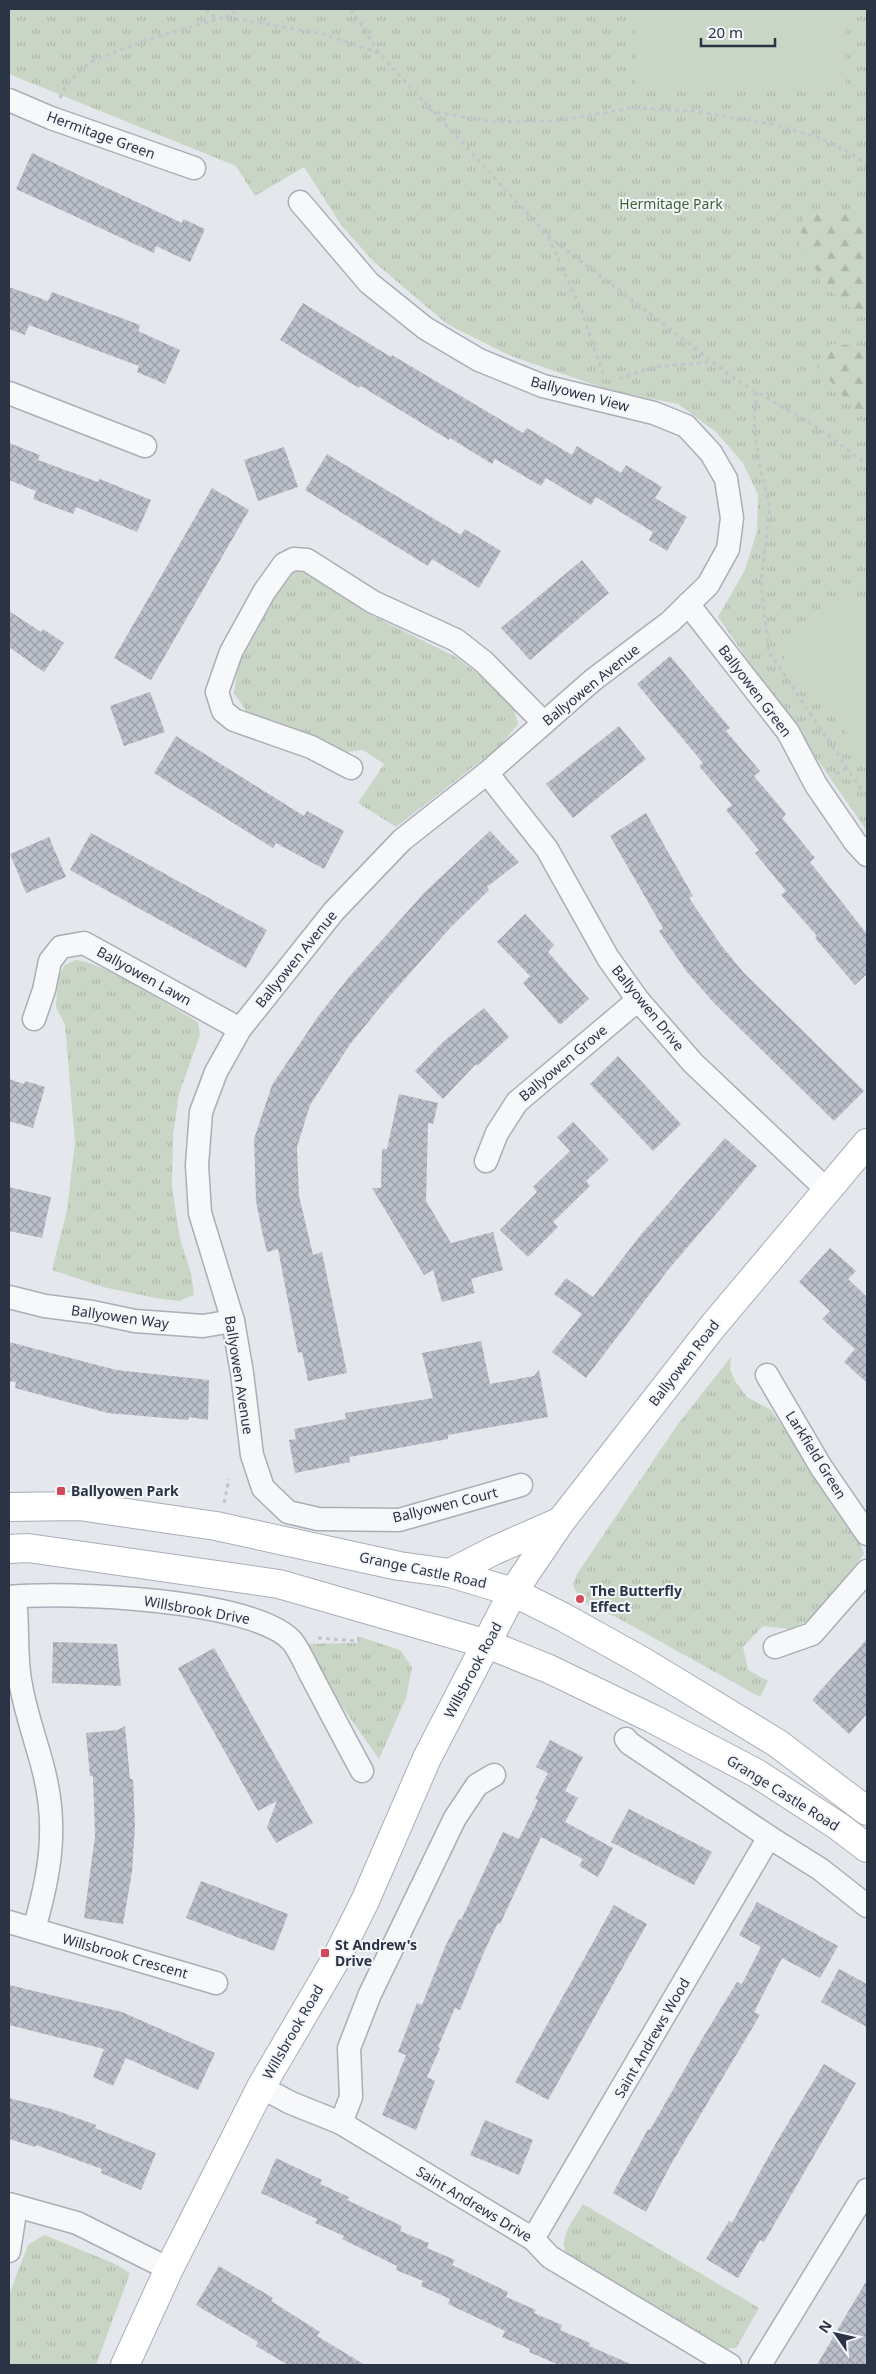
<svg xmlns="http://www.w3.org/2000/svg" width="876" height="2374" viewBox="0 0 876 2374" font-family="'Noto Sans',sans-serif">
<style>
.grass{fill:url(#grass-tufts)}
.forest{fill:url(#forest-firs)}
.pitch{fill:#c9d6c5}
.building{fill:url(#building-cross-hatch)}
.lines{fill:none;stroke-linecap:round;stroke-linejoin:round}
.street-casing{stroke:#a9aeb7;stroke-width:25}
.secondary-casing{stroke:#a9aeb7;stroke-width:30}
.path{stroke:#c2c5cb;stroke-width:3;stroke-dasharray:4 4;stroke-linecap:butt}
.street{stroke:#f7f8fa;stroke-width:22}
.secondary{stroke:#fff;stroke-width:28}
.poi-dot{fill:#d1495b;stroke:#f4f6f9;stroke-width:2}
.labels{text-anchor:middle;stroke-width:4;stroke-linejoin:round;paint-order:stroke}
.street-label{font-size:14px;fill:#2b3445;stroke:#f4f6f9}
.park-label{font-size:14px;fill:#3f6138;stroke:#f4f6f9}
.poi-label{font-size:14px;font-weight:bold;fill:#2b3445;stroke:#f4f6f9;text-anchor:start}
</style>
<defs>
<pattern id="grass-tufts" width="24" height="20" patternUnits="userSpaceOnUse" patternTransform="scale(1.25)"><rect width="24" height="20" fill="#c9d6c5"/><path d="M3 7l-1-3M5 7V3M7 7l1-3M15 17l-1-3M17 17v-4M19 17l1-3" fill="none" stroke="#adb8ab"/></pattern>
<pattern id="forest-firs" width="22" height="20" patternUnits="userSpaceOnUse" patternTransform="scale(1.25)"><rect width="22" height="20" fill="#c9d6c5"/><path d="M5 1l3.5 6h-7zM16 11l3.5 6h-7z" fill="#adb8ab"/></pattern>
<pattern id="building-cross-hatch" width="8" height="8" patternUnits="userSpaceOnUse" patternTransform="scale(1.25)"><rect width="8" height="8" fill="#bbc0ca"/><path d="M0 0l8 8M0 8l8-8" fill="none" stroke="#989da6"/></pattern>
</defs>
<rect width="100%" height="100%" fill="#e4e7ec"/>
<g class="grass">
<polygon points="9,9 867,9 867,831 718,617 745,570 757,531 758,495 743,463 716,432 678,404 609,390 511,356 447,324 373,261 341,225 304,167 255,196 236,166 9,74"/>
<polygon points="301,570 369,614 456,657 512,700 518,724 500,746 396,827 358,803 384,764 363,750 345,752 247,712 234,693 238,666 274,599 291,575"/>
<path d="M75,960C105,962 169,1006 198,1022L200,1035L179,1094L173,1135L172,1187L180,1239L191,1273L194,1295L179,1301L156,1298L103,1287L52,1270L67,1210L75,1142L65,1025L56,1007L58,976L65,965Z"/>
<polygon points="731,1357 730,1369 735,1381 747,1397 771,1410 832,1498 858,1538 864,1554 814,1618 791,1629 763,1626 743,1647 748,1670 768,1681 760,1697 616,1617 590,1607 576,1592 573,1585 577,1574 678,1424"/>
<polygon points="357,1636 400,1650 412,1667 406,1698 379,1759 298,1644 358,1643"/>
<path d="M583,2204L759,2308L736,2348L725,2349L568,2257C557,2238 573,2221 583,2204Z"/>
<polygon points="44,2235 113,2263 130,2273 96,2365 9,2365 9,2295 28,2245"/>
</g>
<g class="forest">
<polygon points="863,209 867,211 867,320 832,293 800,246 803,213"/>
<polygon points="829,344 867,346 867,419 852,407 817,365"/>
</g>
<g class="pitch">
<polygon points="636,9 846,9 846,89 636,90"/>
<polygon points="848,591 867,615 867,758 777,649"/>
</g>
<g class="building">
<polygon points="32,153 182,223 183,219 205,229 190,262 156,246 154,253 16,189"/>
<polygon points="9,287 48,301 52,292 140,325 138,331 180,350 165,384 137,372 139,366 29,325 25,335 9,329"/>
<polygon points="303,303 391,357 392,355 523,433 527,428 572,455 577,446 621,473 626,465 662,487 655,498 687,517 667,551 649,540 653,532 596,497 591,505 546,478 541,486 495,459 492,464 450,438 449,440 361,386 359,388 280,340"/>
<polygon points="9,443 40,455 38,460 98,482 100,479 151,500 137,532 76,507 73,514 33,499 36,491 9,480"/>
<polygon points="284,447 298,487 258,501 244,460"/>
<polygon points="327,454 461,535 465,529 501,551 479,588 432,559 428,566 305,490"/>
<polygon points="212,488 249,510 151,680 114,658"/>
<polygon points="582,560 609,593 530,660 501,628"/>
<polygon points="9,611 41,632 43,629 64,643 44,672 9,647"/>
<polygon points="670,656 730,728 726,731 760,771 754,776 786,814 782,818 815,858 810,862 867,934 867,974 855,985 815,938 817,936 781,895 786,891 755,853 759,850 726,810 732,805 699,766 703,763 637,684"/>
<polygon points="150,692 165,732 124,746 110,706"/>
<polygon points="619,726 646,759 573,818 546,784"/>
<polygon points="176,736 304,816 307,811 344,831 324,869 276,843 273,848 154,773"/>
<polygon points="646,813 693,896 689,898 721,945 744,973 864,1091 834,1121 714,1003 687,972 659,931 663,928 610,836"/>
<polygon points="490,831 519,862 487,887 489,890 450,928 387,999 351,1043 310,1105 297,1147 299,1196 313,1255 322,1252 347,1373 308,1381 302,1352 298,1353 278,1249 267,1252 262,1231 256,1201 254,1139 272,1085 319,1015 349,977 424,893"/>
<polygon points="91,833 267,930 246,968 70,870"/>
<polygon points="49,837 66,877 26,893 10,854"/>
<polygon points="525,914 554,945 548,952 589,999 560,1025 523,983 530,976 497,942"/>
<polygon points="484,1008 509,1037 477,1066 476,1064 443,1099 415,1071 444,1041"/>
<polygon points="618,1056 681,1124 653,1151 590,1084"/>
<polygon points="9,1079 24,1084 25,1081 45,1087 33,1128 9,1121"/>
<polygon points="399,1094 438,1103 433,1124 428,1123 426,1201 451,1243 493,1232 503,1270 471,1279 475,1293 442,1302 433,1270 424,1275 372,1188 381,1188 382,1149 387,1149"/>
<polygon points="573,1122 609,1160 586,1181 590,1186 553,1222 558,1227 528,1257 500,1230 537,1192 533,1187 570,1151 557,1137"/>
<polygon points="725,1138 757,1166 668,1270 586,1378 552,1352 582,1314 554,1294 566,1278 593,1297 639,1237"/>
<polygon points="9,1187 51,1197 42,1238 9,1231"/>
<polygon points="830,1248 856,1271 848,1279 867,1297 867,1383 844,1362 855,1349 822,1319 830,1311 799,1282"/>
<polygon points="481,1341 490,1384 534,1376 539,1370 548,1417 448,1435 448,1439 349,1457 350,1462 295,1473 289,1440 296,1439 294,1429 346,1419 345,1413 433,1398 422,1353"/>
<polygon points="9,1342 116,1370 209,1380 208,1420 189,1417 188,1420 108,1413 15,1388 16,1382 9,1381"/>
<polygon points="867,1639 867,1714 849,1734 812,1700"/>
<polygon points="53,1642 117,1644 121,1686 52,1683"/>
<polygon points="214,1648 313,1823 276,1843 267,1827 277,1801 258,1811 178,1668"/>
<polygon points="125,1726 130,1779 133,1779 135,1826 132,1872 123,1924 84,1918 95,1836 93,1776 90,1776 86,1733 118,1730"/>
<polygon points="550,1740 583,1757 565,1791 578,1798 565,1822 613,1848 598,1877 579,1866 583,1859 541,1837 500,1924 498,1923 484,1952 460,2010 455,2008 438,2047 440,2048 427,2077 435,2081 416,2130 382,2115 406,2055 398,2052 417,2003 422,2005 445,1947 459,1919 461,1920 503,1832 519,1839 538,1800 535,1799 548,1773 536,1767"/>
<polygon points="629,1809 712,1852 694,1885 611,1842"/>
<polygon points="201,1881 288,1914 274,1951 186,1918"/>
<polygon points="757,1902 838,1946 820,1978 782,1958 754,2012 760,2015 670,2166 646,2212 613,2193 648,2129 650,2130 702,2039 737,1982 742,1984 761,1947 739,1935"/>
<polygon points="614,1905 647,1924 548,2100 515,2082"/>
<polygon points="839,1969 867,1984 867,2027 821,2002"/>
<polygon points="9,1985 122,2012 215,2053 198,2090 126,2058 113,2086 93,2077 104,2049 9,2025"/>
<polygon points="824,2064 856,2083 764,2242 760,2240 738,2278 706,2259 729,2221 732,2223 776,2143"/>
<polygon points="9,2098 55,2110 96,2125 95,2128 156,2153 141,2190 101,2173 102,2169 36,2145 35,2147 9,2139"/>
<polygon points="485,2120 533,2140 519,2175 470,2155"/>
<polygon points="276,2158 322,2180 320,2184 349,2197 347,2200 402,2226 400,2231 429,2243 427,2248 455,2260 452,2265 508,2292 506,2297 536,2310 534,2313 562,2325 560,2330 590,2343 589,2346 633,2365 559,2365 529,2352 530,2349 502,2337 505,2331 448,2304 450,2299 421,2286 423,2281 396,2270 397,2266 342,2239 344,2236 315,2223 317,2219 261,2193"/>
<polygon points="219,2266 273,2298 271,2301 320,2332 317,2336 365,2365 288,2365 256,2346 258,2342 196,2305"/>
<polygon points="867,2280 867,2365 817,2365 842,2322"/>
</g>
<g class="lines">
<g class="street-casing">
<g id="street">
<polyline points="9,100 51,118 194,168"/>
<polyline points="300,202 369,283 425,328 479,360 543,386 654,413 686,426 711,453 726,479 732,518 728,549 708,585 670,622 593,680 487,773 402,840 334,911 240,1029 216,1072 201,1112 197,1165 200,1213 233,1321 242,1373 252,1455 263,1488 288,1512 318,1519 399,1520 521,1485"/>
<polyline points="9,393 145,446"/>
<polyline points="688,604 788,732 816,785 855,842 867,855"/>
<polyline points="351,768 311,747 234,720 223,711 217,692 231,652 264,592 284,564 294,559 307,560 373,602 456,640 484,662 544,723"/>
<polyline points="487,773 547,849 608,958 638,1000 693,1063 827,1190"/>
<polyline points="34,1019 44,990 50,961 61,947 84,943 240,1029"/>
<polyline points="486,1161 497,1133 517,1102 638,1000"/>
<polyline points="9,1297 45,1306 92,1312 135,1321 203,1326 233,1321"/>
<polyline points="767,1375 821,1467 867,1534"/>
<path d="M9,1597C65,1591 254,1599 292,1641C300,1651 306,1666 312,1677C329,1709 345,1740 362,1771"/>
<path d="M15,1597C18,1622 16,1648 19,1673C23,1707 36,1739 44,1772C58,1828 50,1874 34,1929"/>
<polyline points="775,1647 812,1634 867,1571"/>
<polyline points="769,1837 820,1869 867,1906"/>
<polyline points="9,1922 216,1983"/>
<polyline points="261,2087 291,2103 341,2123 533,2239 550,2257 730,2365"/>
<polyline points="341,2123 351,2097 349,2048 370,1994 455,1818 477,1785 494,1775"/>
<polyline points="9,2204 77,2223 169,2269"/>
<polyline points="533,2239 769,1837 629,1743 626,1739"/>
<polyline points="9,2251 16,2206"/>
<polyline points="760,2365 867,2190"/>
</g>
</g>
<g class="secondary-casing">
<g id="secondary">
<polyline points="9,1507 79,1506 216,1526 399,1566 450,1573 513,1592 563,1617 642,1661 777,1743 867,1811"/>
<polyline points="9,1549 28,1548 279,1584 487,1644 549,1669 653,1719 756,1773 838,1826 867,1848"/>
<polyline points="450,1573 493,1551 561,1521"/>
<polyline points="125,2365 169,2269 261,2087 336,1959 365,1901 427,1758 513,1592 561,1521 713,1326 867,1143"/>
</g>
</g>
<g class="path">
<polyline points="206,9 216,19"/>
<polyline points="351,9 379,53 433,112 496,122 557,121 631,108 692,111 771,124 817,137 853,154 867,166"/>
<polyline points="225,17 241,9"/>
<polyline points="60,98 64,89 76,74 92,61 143,41 225,17 323,34 379,53"/>
<polyline points="434,112 548,236 735,379 815,426 867,464"/>
<polyline points="548,237 581,309 604,377"/>
<polyline points="619,379 652,367 712,362"/>
<polyline points="756,392 754,424 760,468 770,508 761,582 769,652 867,798"/>
<polyline points="836,774 846,768"/>
<polyline points="224,1503 229,1479"/>
<polyline points="318,1638 358,1641 360,1635"/>
</g>
<use href="#street" class="street"/>
<use href="#secondary" class="secondary"/>
</g>
<g class="poi-dot">
<rect x="56" y="1486" width="10" height="10" rx="2.5"/>
<circle cx="580" cy="1599" r="5"/>
<rect x="320" y="1948" width="10" height="10" rx="2.5"/>
</g>
<g class="labels">
<g class="street-label">
<text transform="translate(101 135) rotate(20)" y="5">Hermitage Green</text>
<text transform="translate(580 394) rotate(15)" y="5">Ballyowen View</text>
<text transform="translate(591 685) rotate(-39)" y="5">Ballyowen Avenue</text>
<text transform="translate(755 691) rotate(53)" y="5">Ballyowen Green</text>
<text transform="translate(296 959) rotate(-51)" y="5">Ballyowen Avenue</text>
<text transform="translate(144 976) rotate(29)" y="5">Ballyowen Lawn</text>
<text transform="translate(648 1008) rotate(51)" y="5">Ballyowen Drive</text>
<text transform="translate(563 1063) rotate(-40)" y="5">Ballyowen Grove</text>
<text transform="translate(120 1317) rotate(8)" y="5">Ballyowen Way</text>
<text transform="translate(684 1363) rotate(-52)" y="5">Ballyowen Road</text>
<text transform="translate(239 1375) rotate(81)" y="5">Ballyowen Avenue</text>
<text transform="translate(816 1455) rotate(58)" y="5">Larkfield Green</text>
<text transform="translate(445 1505) rotate(-14)" y="5">Ballyowen Court</text>
<text transform="translate(423 1570) rotate(12)" y="5">Grange Castle Road</text>
<text transform="translate(197 1610) rotate(10)" y="5">Willsbrook Drive</text>
<text transform="translate(473 1670) rotate(-62)" y="5">Willsbrook Road</text>
<text transform="translate(783 1793) rotate(32)" y="5">Grange Castle Road</text>
<text transform="translate(125 1956) rotate(16)" y="5">Willsbrook Crescent</text>
<text transform="translate(293 2032) rotate(-60)" y="5">Willsbrook Road</text>
<text transform="translate(652 2038) rotate(-60)" y="5">Saint Andrews Wood</text>
<text transform="translate(474 2204) rotate(31)" y="5">Saint Andrews Drive</text>
</g>
<g class="park-label">
<text x="671" y="209">Hermitage Park</text>
</g>
<g class="poi-label">
<text x="71" y="1496">Ballyowen Park</text>
<text x="590" y="1596">The Butterfly<tspan x="590" dy="16">Effect</tspan></text>
<text x="335" y="1950">St Andrew's<tspan x="335" dy="16">Drive</tspan></text>
</g>
</g>
<rect width="876" height="2374" fill="none" stroke="#2b3445" stroke-width="20"/>
<g transform="translate(836 2334) rotate(304)" stroke="#f4f6f9" stroke-width="4" paint-order="stroke">
<path d="M0-4L9 19L0 12L-9 19Z" fill="#2b3445"/>
<text y="-8" font-size="14" font-weight="bold" text-anchor="middle" fill="#2b3445">N</text>
</g>
<path d="M701 38v8h74v-8" fill="none" stroke="#2b3445" stroke-width="2.5"/>
<text x="708" y="38" font-size="15" fill="#2b3445" stroke="#f4f6f9" stroke-width="4" paint-order="stroke">20 m</text>
</svg>
